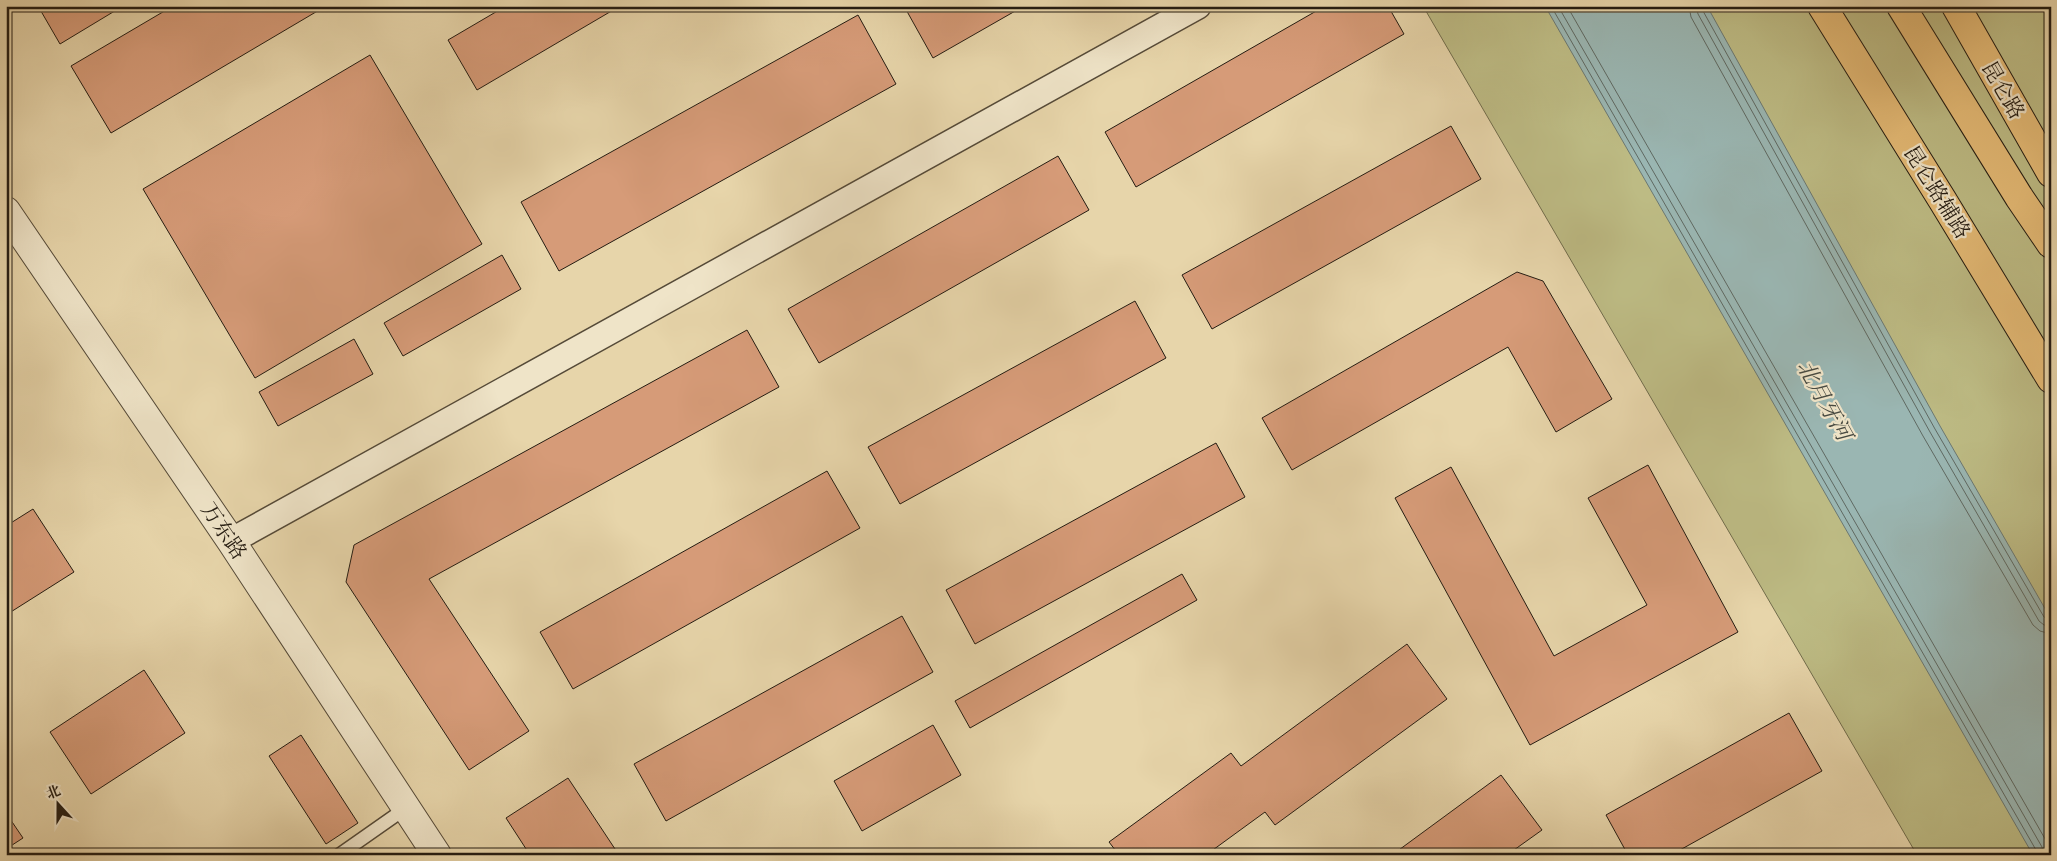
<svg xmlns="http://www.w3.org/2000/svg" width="2057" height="861" viewBox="0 0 2057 861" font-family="Cardo,'Noto Serif SC',serif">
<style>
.green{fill:#bdbb84;stroke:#706c4b}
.water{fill:#9ab6b2;stroke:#6b7872}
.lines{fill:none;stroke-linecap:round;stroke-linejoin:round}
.shore{stroke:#5f6962;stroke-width:1}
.building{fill:#d69b78;stroke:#241c12}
.service-casing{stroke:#554a38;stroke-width:15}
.minor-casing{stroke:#554a38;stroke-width:28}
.tertiary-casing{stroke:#554a38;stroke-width:30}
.primary-casing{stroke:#241c12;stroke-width:30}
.trunk-casing{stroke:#241c12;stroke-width:30}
.service{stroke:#efe4c8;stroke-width:12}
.minor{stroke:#efe4c8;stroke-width:25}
.tertiary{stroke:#efe4c8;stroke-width:28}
.primary{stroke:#e4ba75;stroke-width:28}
.trunk{stroke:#e4ba75;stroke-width:28}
.labels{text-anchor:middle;stroke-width:4.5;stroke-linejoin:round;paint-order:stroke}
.street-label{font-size:21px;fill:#241c12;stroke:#efe4c8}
.water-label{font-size:22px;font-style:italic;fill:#474a42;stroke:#efe4c8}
</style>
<rect width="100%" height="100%" fill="#e7d5aa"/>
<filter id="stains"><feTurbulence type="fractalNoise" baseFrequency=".004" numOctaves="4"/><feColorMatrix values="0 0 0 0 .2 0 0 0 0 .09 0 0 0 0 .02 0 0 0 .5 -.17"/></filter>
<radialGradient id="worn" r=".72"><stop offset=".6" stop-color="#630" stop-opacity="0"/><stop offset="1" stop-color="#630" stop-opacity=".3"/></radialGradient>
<polygon class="green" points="1423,6 2051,6 2051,855 1917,855"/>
<polygon class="water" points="1545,6 1707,6 1940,426 2051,619 2051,855 2033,855"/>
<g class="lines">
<g class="shore">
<polyline points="1551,6 2036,850 2037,855"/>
<polyline points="1558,6 2042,847 2043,855"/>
<polyline points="1567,6 2048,844 2051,855"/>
<polyline points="1689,6 1691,17 1923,436 2033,625 2040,631 2051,634"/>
<polyline points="1696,6 1698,14 1930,432 2039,621 2044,625 2051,626"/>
<polyline points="1703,6 1703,11 1935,429 2044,617 2051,620"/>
</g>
</g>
<g class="building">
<polygon points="38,6 123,6 60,44"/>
<polygon points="173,6 326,6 111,133 71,66"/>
<polygon points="506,6 620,6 477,90 448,40"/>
<polygon points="904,6 1024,6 933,58"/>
<polygon points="1325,6 1388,6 1404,34 1136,187 1105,132"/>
<polygon points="858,15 896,84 559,271 521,202"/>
<polygon points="370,55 482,244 255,378 143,189"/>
<polygon points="1451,126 1481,179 1212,329 1182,275"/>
<polygon points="1058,156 1089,210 819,363 788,309"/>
<polygon points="502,255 521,289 403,356 384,323"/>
<polygon points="1517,272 1543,281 1612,399 1556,432 1508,347 1292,470 1262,418"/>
<polygon points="1135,301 1166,358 900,504 868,447"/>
<polygon points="747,330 779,387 429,579 529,731 469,770 346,582 354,545"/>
<polygon points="354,339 373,374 278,426 259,392"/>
<polygon points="1216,443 1245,497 975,644 946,590"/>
<polygon points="1648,465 1738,632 1530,745 1395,498 1451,467 1554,656 1647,605 1588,498"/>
<polygon points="827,471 860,528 573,689 540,632"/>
<polygon points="33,509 74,572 6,615 6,526"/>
<polygon points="1182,574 1197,600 970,728 955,701"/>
<polygon points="902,616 933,672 666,821 634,764"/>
<polygon points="1407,644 1447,699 1275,825 1265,812 1206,855 1119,855 1109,842 1231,753 1241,766"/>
<polygon points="144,670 185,733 91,794 50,732"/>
<polygon points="1789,713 1822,771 1671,855 1628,855 1606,815"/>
<polygon points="933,725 961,775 862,831 834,781"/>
<polygon points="301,735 358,823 326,844 269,756"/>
<polygon points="1501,775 1542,830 1507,855 1392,855"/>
<polygon points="568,778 619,855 530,855 506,818"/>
<polygon points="6,813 23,838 6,849"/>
</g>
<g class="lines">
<g class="service-casing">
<polyline id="service" points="339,855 406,808"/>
</g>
<g class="minor-casing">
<polyline id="minor" points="231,541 1198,6"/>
</g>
<g class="tertiary-casing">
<polyline id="tertiary" points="6,211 231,541 437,855"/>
</g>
<g class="primary-casing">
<polyline id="primary" points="1822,6 1943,201 2051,379"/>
</g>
<g class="trunk-casing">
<g id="trunk">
<polyline points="1901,6 2019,197 2051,244"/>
<polyline points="1956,6 2051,173"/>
</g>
</g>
<use href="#service" class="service"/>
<use href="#minor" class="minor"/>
<use href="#tertiary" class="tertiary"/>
<use href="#primary" class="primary"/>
<use href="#trunk" class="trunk"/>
</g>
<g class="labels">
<g class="street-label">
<text transform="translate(2003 90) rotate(60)" y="7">昆仑路</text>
<text transform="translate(1937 192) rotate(58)" y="7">昆仑路辅路</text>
<text transform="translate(224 531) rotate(56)" y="7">万东路</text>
</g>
<g class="water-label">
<text transform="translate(1825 400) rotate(61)" y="8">北月牙河</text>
</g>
</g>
<rect width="2057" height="861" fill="none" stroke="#e7d5aa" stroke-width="25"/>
<rect x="8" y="8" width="2042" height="846" fill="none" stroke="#241c12" stroke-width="2.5"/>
<rect x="12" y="12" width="2032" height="836" fill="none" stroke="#241c12"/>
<g transform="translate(58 804) rotate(339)" stroke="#efe4c8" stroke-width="4" paint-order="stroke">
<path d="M0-4L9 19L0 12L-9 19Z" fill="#241c12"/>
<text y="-8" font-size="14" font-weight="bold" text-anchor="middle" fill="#241c12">北</text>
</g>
<rect width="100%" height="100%" filter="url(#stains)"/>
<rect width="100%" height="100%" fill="url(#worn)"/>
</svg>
